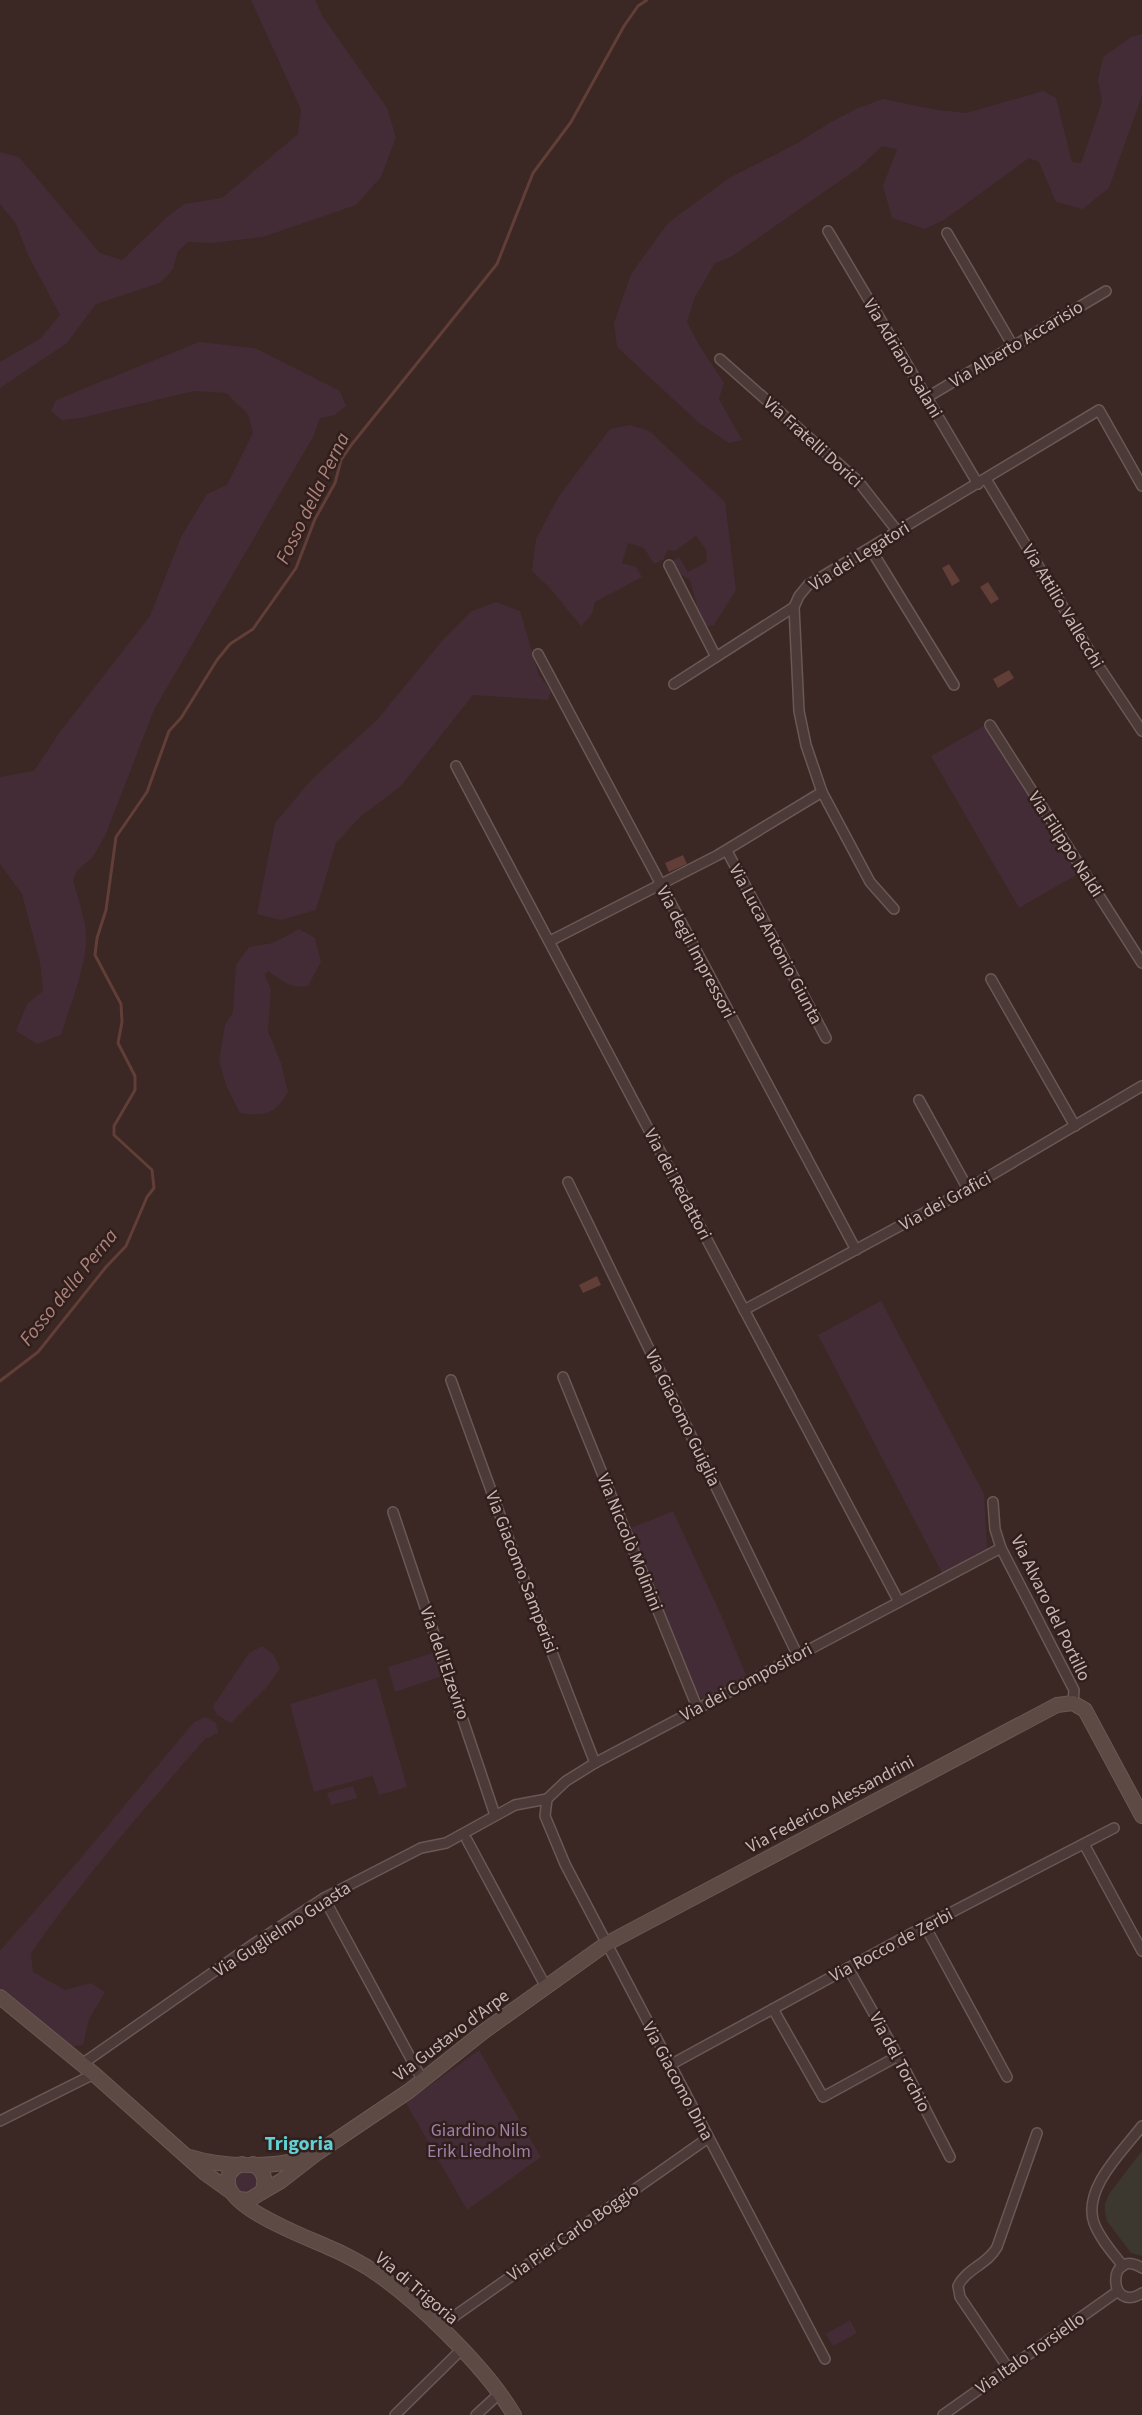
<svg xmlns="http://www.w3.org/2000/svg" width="1142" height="2415" viewBox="0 0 1142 2415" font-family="'Source Sans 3',sans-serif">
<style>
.medical{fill:#3c382f}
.green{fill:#442c37}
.water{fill:#613e37}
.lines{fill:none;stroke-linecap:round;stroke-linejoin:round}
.stream{stroke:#613e37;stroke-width:3}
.street-casing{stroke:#695855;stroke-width:12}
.secondary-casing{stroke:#695855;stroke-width:16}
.street{stroke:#4b3a37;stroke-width:9}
.secondary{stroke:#5e4a45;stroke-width:14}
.labels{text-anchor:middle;stroke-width:5;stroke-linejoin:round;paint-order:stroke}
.street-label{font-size:18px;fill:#c7b6b2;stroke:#301f1c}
.park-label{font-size:18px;fill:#a080a7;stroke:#301f1c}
.water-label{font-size:20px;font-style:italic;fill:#ae837b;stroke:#301f1c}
.neighbourhood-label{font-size:20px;font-weight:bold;fill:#62d0d2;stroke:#301f1c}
</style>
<rect width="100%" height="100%" fill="#3b2723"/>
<polygon class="medical" points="1142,2151 1142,2256 1131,2253 1107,2221 1105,2212 1105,2204 1109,2194"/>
<g class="green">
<polygon points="251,0 315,0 323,17 387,108 396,137 381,177 356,205 263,237 213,243 188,242 178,251 173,269 160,283 96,304 67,343 0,388 0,362 41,338 60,315 28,255 16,224 0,204 0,152 19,157 100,253 122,260 166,218 184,204 222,198 298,134 301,110"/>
<polygon points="1142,34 1142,95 1139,104 1109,188 1083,209 1056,202 1039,162 1029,158 944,220 925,229 892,218 883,186 897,149 882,146 860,167 731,257 715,263 695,297 687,322 699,345 724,383 719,399 742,440 729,443 698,422 617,347 614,323 631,274 668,223 729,178 796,144 831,122 858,108 883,99 937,110 966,113 1043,91 1056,98 1072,162 1081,163 1102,102 1098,80 1103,57 1131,37"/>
<path d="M199,342L255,348L340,391L346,406L335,415L320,418L313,437L154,710L105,836L93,857L77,871L73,880C78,900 88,924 86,944C83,975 70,1006 61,1035L37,1044L16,1031L27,1004L43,991L40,962L22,894L0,864V777L34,771L59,733L150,616L181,537L207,494L227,485L253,433L248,414L226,393L194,391L81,418L62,420L51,411L56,400Z"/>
<polygon points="630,425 649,431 725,502 736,590 714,625 703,627 690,580 681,575 672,562 679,557 688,572 707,562 706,550 696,536 675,551 668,550 663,560 654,564 644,548 628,543 622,563 636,567 642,577 595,602 592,614 581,626 549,587 532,571 536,539 559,496 610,429"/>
<polygon points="496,602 520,611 539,675 551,691 548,700 473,695 400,787 361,816 336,843 316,910 281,920 257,914 275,823 312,779 377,720 441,642 472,611"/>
<polygon points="984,726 1078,874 1019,908 931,756"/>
<path d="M299,929L315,938L321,962L308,986C290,989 283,981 268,971L265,975L271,990L268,1031L281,1063L288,1092C275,1115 265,1116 240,1113L226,1085L219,1061L225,1025L233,1012L236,965L249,947L273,943Z"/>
<polygon points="881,1301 984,1494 987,1548 942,1573 818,1335"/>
<polygon points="673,1511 722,1617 746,1675 704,1699 696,1694 631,1528"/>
<polygon points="262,1646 273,1654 280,1668 268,1686 231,1723 217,1715 213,1706 249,1653"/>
<polygon points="433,1653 442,1676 395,1692 388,1667"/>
<polygon points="376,1678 407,1787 379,1795 369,1766 372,1776 314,1792 290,1704"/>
<path d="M206,1717L216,1723L218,1733L205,1739C144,1809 84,1877 31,1953L33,1972L65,1990L91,1983L105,1992L89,2019L83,2045L70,2047L0,1990V1951L81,1858L194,1722Z"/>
<polygon points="353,1786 357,1798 331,1805 327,1793"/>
<polygon points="479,2050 541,2157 467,2210 406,2103"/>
<polygon points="249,2169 262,2180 249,2197 237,2191 235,2183 237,2174"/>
<polygon points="850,2320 857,2333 833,2346 826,2334"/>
</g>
<g class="water">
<polygon points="949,564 960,581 952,586 942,568"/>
<polygon points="988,582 999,599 991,604 980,587"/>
<polygon points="1009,670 1014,678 998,688 993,679"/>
<polygon points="683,855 687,864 669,872 665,863"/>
<polygon points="597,1276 601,1285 583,1293 579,1285"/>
</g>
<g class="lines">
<polyline class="stream" points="0,1381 38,1352 106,1267 126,1246 147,1197 154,1188 152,1170 114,1135 114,1126 135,1090 135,1076 118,1043 122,1022 121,1004 95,955 97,938 106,910 116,837 147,792 169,731 181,718 217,660 230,644 253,629 296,568 315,519 335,483 341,460 352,444 497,264 533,173 571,122 624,26 638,6 647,0"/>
<g class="street-casing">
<g id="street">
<polyline points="828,231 978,484"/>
<polyline points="947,233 1013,346"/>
<polyline points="720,359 858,481 898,532"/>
<polyline points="926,398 1106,291"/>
<polyline points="986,479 1098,665 1142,731"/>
<polyline points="870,548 954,685"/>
<polyline points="669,565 716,657"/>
<polyline points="538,654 856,1250"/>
<polyline points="674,684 794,607"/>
<polyline points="990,725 1142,963"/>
<polyline points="456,766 899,1602"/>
<polyline points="822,792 870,882 894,909"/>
<polyline points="727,851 826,1038"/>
<polyline points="550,941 718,855 822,792 806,745 799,711 794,607 799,596 808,585 1099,410 1142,486"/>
<polyline points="991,979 1075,1126"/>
<polyline points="919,1100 968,1189"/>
<polyline points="568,1182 797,1654"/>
<polyline points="744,1310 959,1194 1142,1086"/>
<polyline points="563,1377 697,1707"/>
<polyline points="451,1380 517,1562 595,1763"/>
<polyline points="993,1502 995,1529 1001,1548 1074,1690 1073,1703"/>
<polyline points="393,1512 495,1815"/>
<polyline points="547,1799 545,1816 565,1864 825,2359"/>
<polyline points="467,1840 546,1987"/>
<polyline points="1084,1844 1142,1951"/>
<polyline points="324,1898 423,2081"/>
<polyline points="925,1926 1007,2077"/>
<polyline points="848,1968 898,2056 950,2157"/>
<polyline points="773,2009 823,2097 898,2056"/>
<polyline points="82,2064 255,1943 324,1898 421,1848 446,1843 515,1805 547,1799 566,1781 595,1763 1001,1548"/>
<polyline points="670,2065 925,1926 1114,1828"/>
<polyline points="0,2121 94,2074"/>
<path d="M1123,2266C1113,2253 1100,2239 1094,2223C1082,2189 1123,2151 1142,2126"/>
<path d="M1142,2268C1107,2246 1107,2315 1142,2293"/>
<polyline points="439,2327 708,2138"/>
<path d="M1008,2368L960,2297L958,2286C966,2269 988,2264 997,2247L1037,2133"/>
<polyline points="395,2415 461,2350"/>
<polyline points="476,2415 499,2394"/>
<polyline points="943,2415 1118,2291"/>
</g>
</g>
<g class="secondary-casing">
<g id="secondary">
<polyline points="0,1997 94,2074 205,2173 230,2191"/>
<path d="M190,2157C221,2167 278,2169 309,2156"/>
<path d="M242,2164C234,2167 228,2172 228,2180C225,2208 309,2238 330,2248C343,2253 355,2260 367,2267C414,2297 486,2367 514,2415"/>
<polyline points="262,2192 281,2181 317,2153 409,2091 483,2032 606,1944 1057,1705 1073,1703 1085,1710 1142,1816"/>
<path d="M238,2199L249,2200L262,2192C267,2180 264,2171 253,2164"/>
</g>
</g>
<use href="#street" class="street"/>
<use href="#secondary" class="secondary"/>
</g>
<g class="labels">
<g class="street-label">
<text transform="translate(1016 344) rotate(-31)" y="6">Via Alberto Accarisio</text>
<text transform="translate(903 358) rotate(59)" y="6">Via Adriano Salani</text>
<text transform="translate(813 442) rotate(42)" y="6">Via Fratelli Dorici</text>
<text transform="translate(859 556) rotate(-32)" y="6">Via dei Legatori</text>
<text transform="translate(1063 606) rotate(59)" y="6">Via Attilio Vallecchi</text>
<text transform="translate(1066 844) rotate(57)" y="6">Via Filippo Naldi</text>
<text transform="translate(776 944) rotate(62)" y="6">Via Luca Antonio Giunta</text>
<text transform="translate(696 952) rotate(62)" y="6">Via degli Impressori</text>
<text transform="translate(678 1184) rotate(62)" y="6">Via dei Redattori</text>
<text transform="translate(945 1201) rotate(-29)" y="6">Via dei Grafici</text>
<text transform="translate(683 1418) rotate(64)" y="6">Via Giacomo Guiglia</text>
<text transform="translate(630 1542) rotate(68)" y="6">Via Niccolò Molinini</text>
<text transform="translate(522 1572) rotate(69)" y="6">Via Giacomo Samperisi</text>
<text transform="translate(1051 1608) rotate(64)" y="6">Via Alvaro del Portillo</text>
<text transform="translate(445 1663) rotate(71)" y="6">Via dell'Elzeviro</text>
<text transform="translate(746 1682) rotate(-28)" y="6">Via dei Compositori</text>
<text transform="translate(830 1804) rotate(-28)" y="6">Via Federico Alessandrini</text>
<text transform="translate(282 1929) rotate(-33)" y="6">Via Guglielmo Guasta</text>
<text transform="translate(891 1945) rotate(-28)" y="6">Via Rocco de Zerbi</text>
<text transform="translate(451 2035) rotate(-37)" y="6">Via Gustavo d'Arpe</text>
<text transform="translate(900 2062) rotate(62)" y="6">Via del Torchio</text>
<text transform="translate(678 2081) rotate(62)" y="6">Via Giacomo Dina</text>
<text transform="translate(573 2232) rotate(-35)" y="6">Via Pier Carlo Boggio</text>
<text transform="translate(417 2288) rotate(40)" y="6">Via di Trigoria</text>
<text transform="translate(1030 2353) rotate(-35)" y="6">Via Italo Torsiello</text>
</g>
<g class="park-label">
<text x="479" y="2136">Giardino Nils<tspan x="479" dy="21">Erik Liedholm</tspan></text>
</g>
<g class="water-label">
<text transform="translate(312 498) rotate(-64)" y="7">Fosso della Perna</text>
<text transform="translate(68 1287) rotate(-51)" y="7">Fosso della Perna</text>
</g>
<g class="neighbourhood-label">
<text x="299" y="2150">Trigoria</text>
</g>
</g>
</svg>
